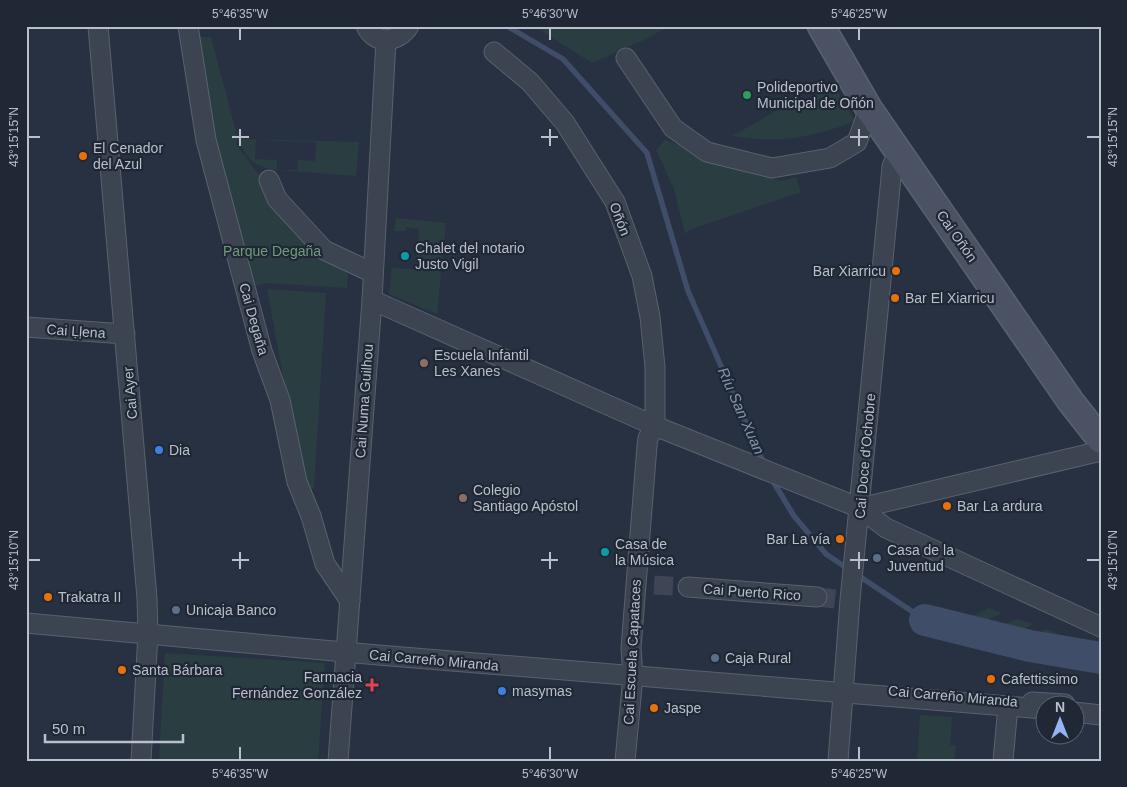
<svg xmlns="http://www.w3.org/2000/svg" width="1127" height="787" viewBox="0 0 1127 787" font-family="Arial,sans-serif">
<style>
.green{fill:#2a3e42}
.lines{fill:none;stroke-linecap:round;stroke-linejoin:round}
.stream{stroke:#3f4d69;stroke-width:5.5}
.river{stroke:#3f4d69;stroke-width:32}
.street-tunnel{stroke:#3e4656;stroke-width:19;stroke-dasharray:19 9;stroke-linecap:butt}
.street-casing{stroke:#5a616e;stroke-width:21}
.secondary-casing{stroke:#5a616e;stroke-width:29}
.street{stroke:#3c4351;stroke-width:19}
.secondary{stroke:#4a5264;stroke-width:26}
.ticks{fill:none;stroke:#b9bfcb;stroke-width:2}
.leisure-dot{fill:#2e9e5b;stroke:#202836;stroke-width:2}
.food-dot{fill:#e8710a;stroke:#202836;stroke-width:2}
.culture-dot{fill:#0f9aa8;stroke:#202836;stroke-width:2}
.education-dot{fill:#8d6e63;stroke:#202836;stroke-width:2}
.shop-dot{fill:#3f7fe0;stroke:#202836;stroke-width:2}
.service-dot{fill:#5c6f8a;stroke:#202836;stroke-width:2}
.health-dot{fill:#e0444e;stroke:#202836;stroke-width:2}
.labels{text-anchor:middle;stroke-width:4.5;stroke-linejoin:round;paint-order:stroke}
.poi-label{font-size:14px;fill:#b9bfcb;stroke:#202836;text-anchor:start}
.street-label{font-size:14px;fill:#b9bfcb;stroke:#202836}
.park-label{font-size:14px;fill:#719b7d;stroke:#202836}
.water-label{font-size:15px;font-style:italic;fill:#8293b1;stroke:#202836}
.neatline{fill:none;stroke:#b9bfcb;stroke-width:2}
.ticks-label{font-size:12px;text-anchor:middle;fill:#b9bfcb}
</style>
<rect width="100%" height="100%" fill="#283141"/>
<g class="green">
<polygon points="534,26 669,26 646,39 592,63"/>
<path d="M197,37H211L238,139L359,142L356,176L279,170H298V160L315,161L316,142L256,140L255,159L277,160V170C253,166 249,161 238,140L236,144L260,176L262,183L321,255L348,273L347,288L266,283L249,288L213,141Z"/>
<path d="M834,85L855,121C811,138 779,144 732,136L785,106L788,111Z"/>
<polygon points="665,140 781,181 796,177 801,192 689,230 685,234 674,189 656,150"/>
<polygon points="396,218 446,223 437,314 389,294 392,268 416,269 419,229 406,227 406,231 394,231"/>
<polygon points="267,289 326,293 314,488 304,489"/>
<polygon points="989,608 1002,613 983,622 969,618"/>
<polygon points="1017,619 1033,624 1020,632 1000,626"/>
<polygon points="1046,629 1076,641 1036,636"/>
<polygon points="165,653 325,663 318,761 159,761"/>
<polygon points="920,715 952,717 950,745 956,746 954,761 917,761"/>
</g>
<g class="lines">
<g class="stream">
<polyline points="507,26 563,59 647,153 688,291 765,466"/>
<polyline points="771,478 794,516 826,554 848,569"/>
<polyline points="856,574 925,620"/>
</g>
<polyline class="river" points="925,620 1030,646 1101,658"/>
<g class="street-tunnel">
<polyline points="654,585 688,587"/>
<polyline points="817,597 835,599"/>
</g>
<g class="street-casing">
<g id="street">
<polyline points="98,26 147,598 148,633 141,761"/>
<polyline points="188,26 206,140 262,351 280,400 297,482 311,516 325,564 350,601"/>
<path d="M366,26C375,46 398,43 409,26"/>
<polyline points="494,52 530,82 565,123 615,202 642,276 650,317 655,367 655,426 648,438 647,446 631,648 633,676 625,761"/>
<polyline points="626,58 673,128 707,152 772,168 830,158 857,142 869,109"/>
<polyline points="269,180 277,199 324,250 373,273"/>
<polyline points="372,300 655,426 860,508 886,528 1101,627"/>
<polyline points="26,327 125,334"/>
<polyline points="860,508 1101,451"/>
<polyline points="688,587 817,597"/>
<polyline points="26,623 378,655 1044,709"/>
<polyline points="1032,702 1065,704"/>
<polyline points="1074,712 1101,715"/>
<polyline points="338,761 372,300 386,40"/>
<polyline points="838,761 850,600 892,167 898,152"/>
<polyline points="1003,761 1008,706"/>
</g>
</g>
<g class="secondary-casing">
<polyline id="secondary" points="821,26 869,109 1071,402 1101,440"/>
</g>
<use href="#street" class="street"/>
<use href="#secondary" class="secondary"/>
</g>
<path class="ticks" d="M240,28V40M550,28V40M859,28V40M240,129V146M550,129V146M859,129V146M28,137H40M232,137H249M541,137H558M850,137H868M1087,137H1100M240,552V569M550,552V569M859,552V569M28,560H40M232,560H249M541,560H558M850,560H868M1087,560H1100M240,747V760M550,747V760M859,747V760"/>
<circle class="leisure-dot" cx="747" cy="95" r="5"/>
<g class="food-dot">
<circle cx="83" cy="156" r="5"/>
<circle cx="896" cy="271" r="5"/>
<circle cx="895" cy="298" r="5"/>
<circle cx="947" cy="506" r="5"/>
<circle cx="840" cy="539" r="5"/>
<circle cx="48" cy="597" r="5"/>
<circle cx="122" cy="670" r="5"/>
<circle cx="991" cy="679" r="5"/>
<circle cx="654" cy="708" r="5"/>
</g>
<g class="culture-dot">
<circle cx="405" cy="256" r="5"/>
<circle cx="605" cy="552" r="5"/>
</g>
<g class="education-dot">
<circle cx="424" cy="363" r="5"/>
<circle cx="463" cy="498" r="5"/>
</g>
<g class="shop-dot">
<circle cx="159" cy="450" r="5"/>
<circle cx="502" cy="691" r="5"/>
</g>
<g class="service-dot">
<circle cx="877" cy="558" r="5"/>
<circle cx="176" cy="610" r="5"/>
<circle cx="715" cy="658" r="5"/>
</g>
<path class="health-dot" d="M369.5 677.5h5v5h5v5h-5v5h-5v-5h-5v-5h5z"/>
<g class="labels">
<g class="poi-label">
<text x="757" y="92">Polideportivo<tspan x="757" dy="16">Municipal de Oñón</tspan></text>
<text x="93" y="153">El Cenador<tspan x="93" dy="16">del Azul</tspan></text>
<text x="415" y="253">Chalet del notario<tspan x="415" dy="16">Justo Vigil</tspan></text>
<text x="886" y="276" text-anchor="end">Bar Xiarricu</text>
<text x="905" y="303">Bar El Xiarricu</text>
<text x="434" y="360">Escuela Infantil<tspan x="434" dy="16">Les Xanes</tspan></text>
<text x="169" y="455">Dia</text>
<text x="473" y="495">Colegio<tspan x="473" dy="16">Santiago Apóstol</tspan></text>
<text x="957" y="511">Bar La ardura</text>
<text x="830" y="544" text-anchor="end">Bar La vía</text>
<text x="615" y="549">Casa de<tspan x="615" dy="16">la Música</tspan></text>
<text x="887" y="555">Casa de la<tspan x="887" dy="16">Juventud</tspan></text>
<text x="58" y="602">Trakatra II</text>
<text x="186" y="615">Unicaja Banco</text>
<text x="725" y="663">Caja Rural</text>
<text x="132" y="675">Santa Bárbara</text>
<text x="362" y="682" text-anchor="end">Farmacia<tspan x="362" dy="16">Fernández González</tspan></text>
<text x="1001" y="684">Cafettissimo</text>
<text x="512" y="696">masymas</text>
<text x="664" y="713">Jaspe</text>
</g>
<g class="street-label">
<text transform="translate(620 219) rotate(69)" y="5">Oñón</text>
<text transform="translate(957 236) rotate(55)" y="5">Cai Oñón</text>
<text transform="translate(254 319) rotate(74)" y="5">Cai Degaña</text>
<text transform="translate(76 331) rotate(4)" y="5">Cai Ḷḷena</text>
<text transform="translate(130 393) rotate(-95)" y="5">Cai Ayer</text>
<text transform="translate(364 401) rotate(-86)" y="5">Cai Numa Guilhou</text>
<text transform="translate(865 456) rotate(-85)" y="5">Cai Doce d'Ochobre</text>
<text transform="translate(752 592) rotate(4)" y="5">Cai Puerto Rico</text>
<text transform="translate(632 652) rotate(-87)" y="5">Cai Escuela Capataces</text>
<text transform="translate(434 660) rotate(5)" y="5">Cai Carreño Miranda</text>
<text transform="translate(953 696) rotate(5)" y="5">Cai Carreño Miranda</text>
</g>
<g class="park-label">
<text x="272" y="256">Parque Degaña</text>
</g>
<g class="water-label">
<text transform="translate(741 411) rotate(66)" y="5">Ríu San Xuan</text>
</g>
</g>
<rect width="1127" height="787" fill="none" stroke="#202836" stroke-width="55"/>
<g transform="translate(1060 720)"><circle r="24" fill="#202836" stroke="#5d6472"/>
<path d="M0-4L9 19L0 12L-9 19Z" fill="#95b4f4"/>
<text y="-8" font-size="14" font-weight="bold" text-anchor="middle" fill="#b9bfcb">N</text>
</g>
<path d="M45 734v8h138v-8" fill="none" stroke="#b9bfcb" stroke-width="2.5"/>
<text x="52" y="734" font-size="15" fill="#b9bfcb" stroke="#202836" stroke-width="4" paint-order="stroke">50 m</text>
<rect x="28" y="28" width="1072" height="732" class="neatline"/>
<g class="ticks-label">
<text x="240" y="18">5°46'35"W</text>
<text x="550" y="18">5°46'30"W</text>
<text x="859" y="18">5°46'25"W</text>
<text transform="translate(14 137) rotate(-90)" y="4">43°15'15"N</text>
<text transform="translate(1113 137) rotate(-90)" y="4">43°15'15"N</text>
<text transform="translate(14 560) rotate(-90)" y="4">43°15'10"N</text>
<text transform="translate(1113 560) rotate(-90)" y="4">43°15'10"N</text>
<text x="240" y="778">5°46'35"W</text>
<text x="550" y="778">5°46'30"W</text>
<text x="859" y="778">5°46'25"W</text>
</g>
</svg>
